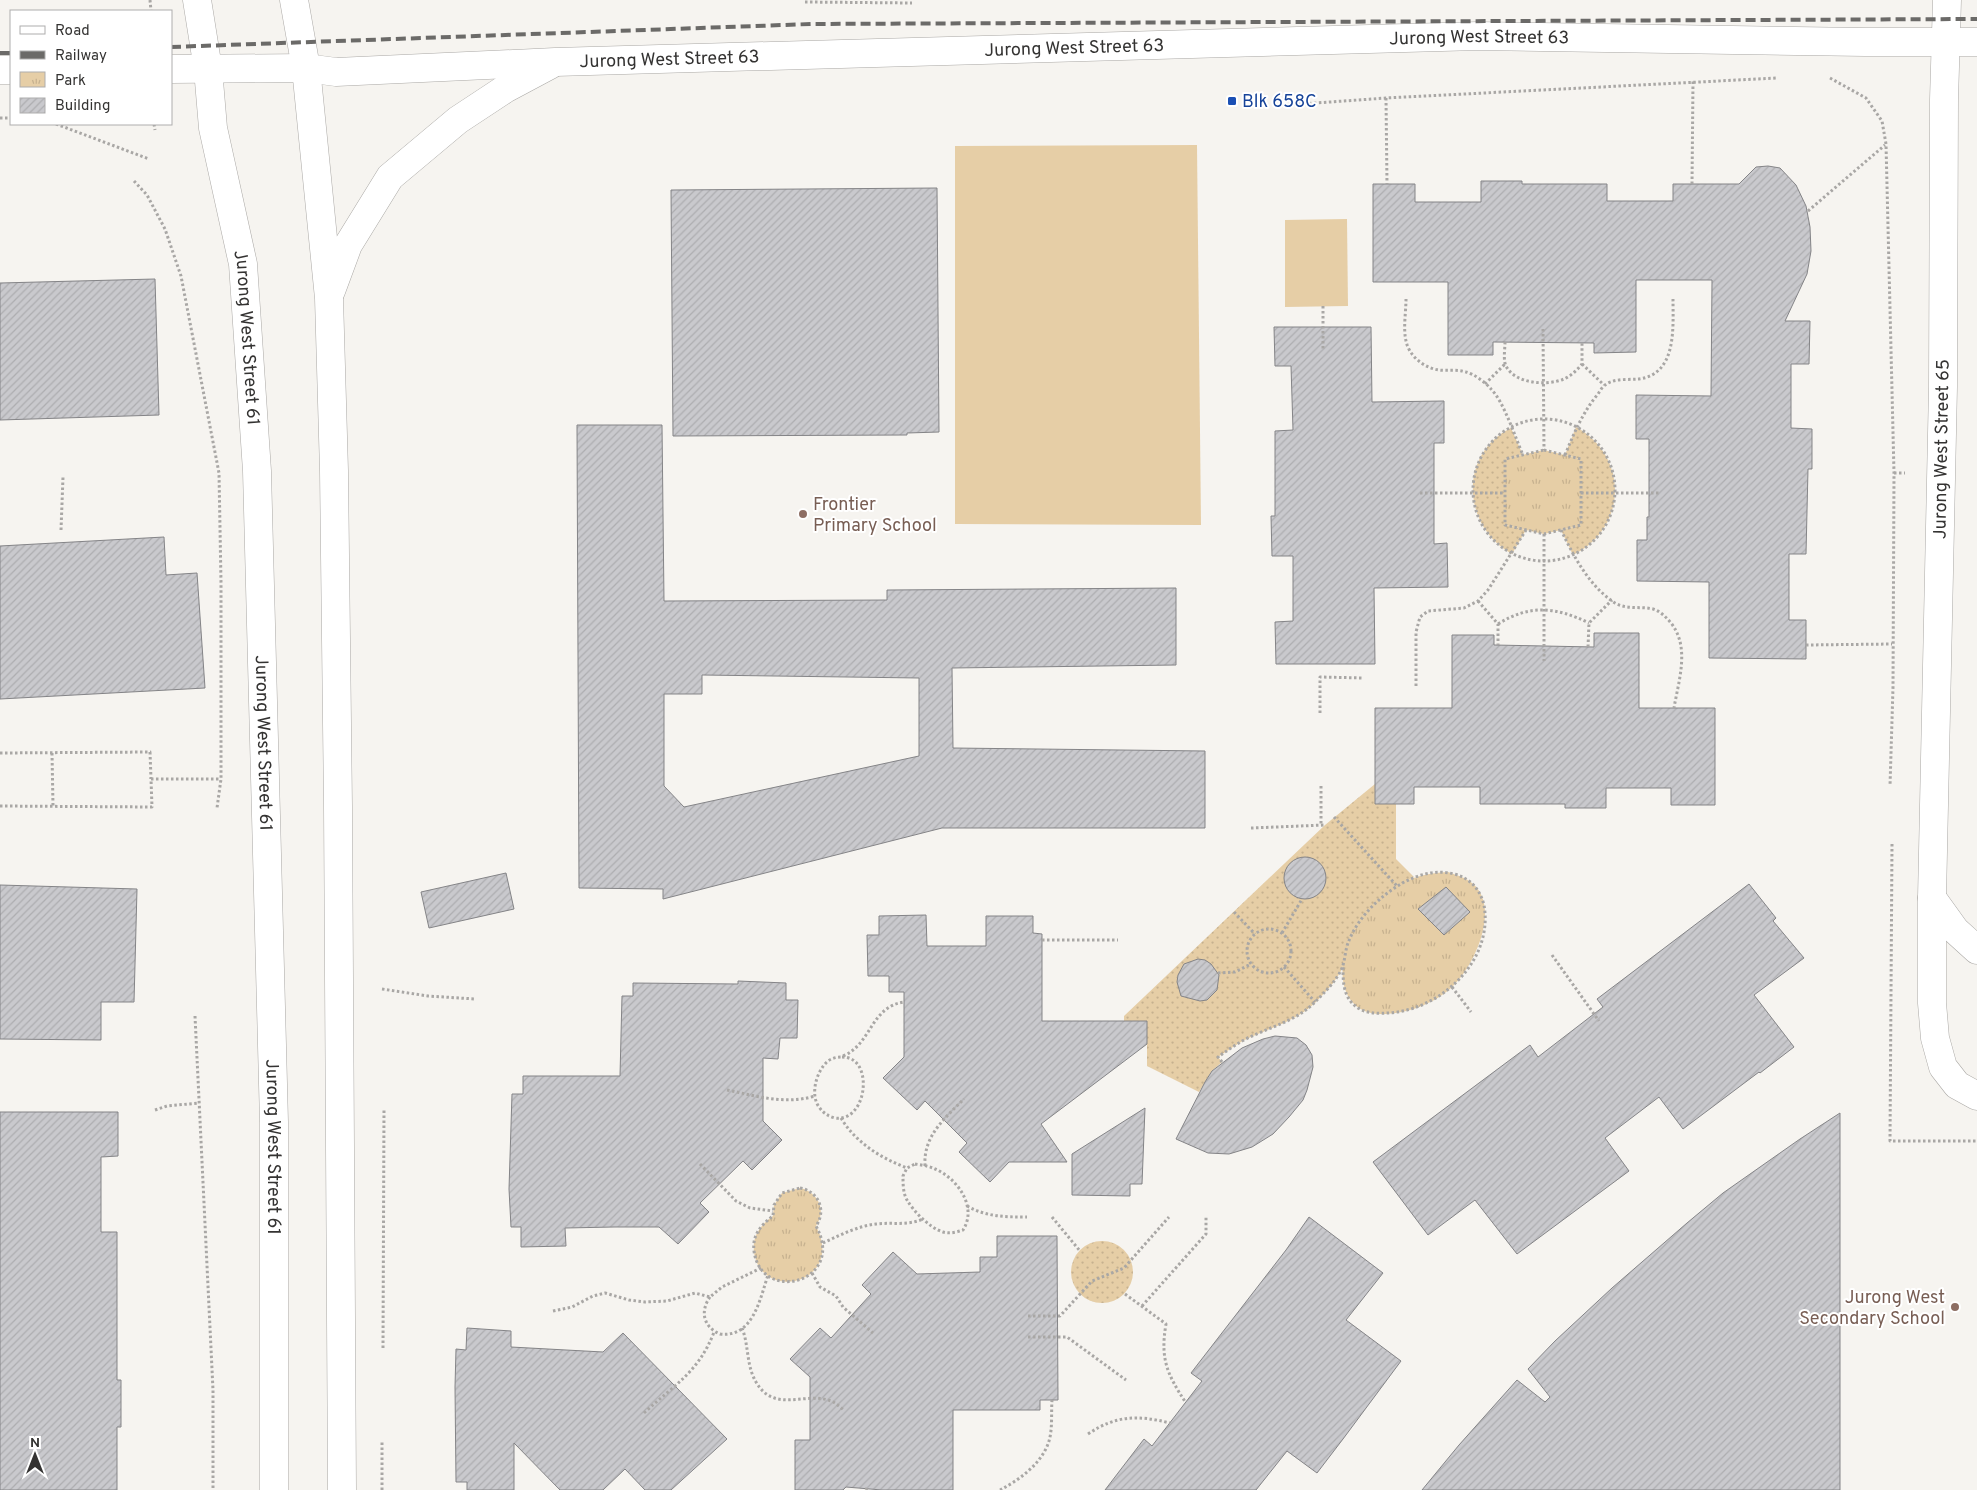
<svg xmlns="http://www.w3.org/2000/svg" width="1977" height="1490" viewBox="0 0 1977 1490" font-family="Overpass,sans-serif">
<style>
.grass{fill:url(#grass-dots)}
.park{fill:url(#park-tufts)}
.pitch{fill:#e6cea6}
.building{fill:url(#building-hatch);stroke:#848487;fill-rule:evenodd}
.lines{fill:none;stroke-linecap:round;stroke-linejoin:round}
.minor-casing{stroke:#aaa8a5;stroke-width:29}
.path{stroke:#a9a7a5;stroke-width:3;stroke-dasharray:2.5 2.5;stroke-linecap:butt}
.minor{stroke:#fff;stroke-width:28}
.rail{stroke:#6b6a68;stroke-width:4;stroke-dasharray:10 5;stroke-linecap:butt}
.transit-dot{fill:#1a4fb4;stroke:#fff;stroke-width:2}
.education-dot{fill:#8d6e63;stroke:#fff;stroke-width:2}
.labels{text-anchor:middle;stroke-width:4;stroke-linejoin:round;paint-order:stroke}
.street-label{font-size:18px;fill:#343332;stroke:#fff}
.transit-label{font-size:18px;fill:#164399;stroke:#fff;text-anchor:start}
.education-label{font-size:18px;fill:#785e54;stroke:#fff;text-anchor:start}
</style>
<defs>
<pattern id="grass-dots" width="8" height="8" patternUnits="userSpaceOnUse" patternTransform="scale(1.25)"><rect width="8" height="8" fill="#e6cea6"/><path d="M2 2h.1M6 6h.1" fill="none" stroke="#c6b18f" stroke-width="1.8" stroke-linecap="round"/></pattern>
<pattern id="park-tufts" width="24" height="20" patternUnits="userSpaceOnUse" patternTransform="scale(1.25)"><rect width="24" height="20" fill="#e6cea6"/><path d="M3 7l-1-3M5 7V3M7 7l1-3M15 17l-1-3M17 17v-4M19 17l1-3" fill="none" stroke="#c6b18f"/></pattern>
<pattern id="building-hatch" width="6" height="6" patternUnits="userSpaceOnUse" patternTransform="scale(1.25)"><rect width="6" height="6" fill="#c9c9cd"/><path d="M-1 1l2-2M0 6l6-6M5 7l2-2" fill="none" stroke="#adadb0"/></pattern>
</defs>
<rect width="100%" height="100%" fill="#f6f4f0"/>
<g class="grass">
<path d="M1576,427C1629,456 1628,528 1573,555L1561,530L1581,525V459L1565,455Z"/>
<path d="M1511,428L1523,455L1505,459V525L1526,530L1512,554C1462,527 1458,454 1511,428Z"/>
<path d="M1375,784V804H1396V859L1414,877C1385,892 1360,913 1348,944C1345,951 1345,959 1343,966C1339,978 1324,994 1315,1003C1297,1020 1273,1027 1251,1037C1239,1042 1229,1050 1218,1057L1222,1062L1212,1071L1199,1092L1147,1066V1033L1133,1021H1124V1016L1325,825Z"/>
<circle cx="1102" cy="1272" r="31"/>
</g>
<g class="park">
<polygon points="1544,450 1581,459 1581,525 1544,534 1505,525 1505,459"/>
<path d="M1448,872C1456,875 1465,877 1472,883C1502,907 1474,968 1451,988C1432,1005 1404,1015 1378,1014C1334,1010 1337,958 1355,929C1364,912 1380,896 1397,886C1413,876 1429,873 1448,872Z"/>
<path d="M800,1188C818,1192 827,1210 816,1226C846,1283 761,1304 754,1252C752,1235 761,1225 773,1216L774,1205L782,1193Z"/>
</g>
<g class="pitch">
<polygon points="1197,145 1201,525 955,524 955,146"/>
<polygon points="1347,219 1348,306 1285,307 1285,220"/>
</g>
<g class="building">
<polygon points="1768,166 1780,168 1796,185 1806,206 1810,227 1811,251 1807,274 1785,321 1810,321 1809,364 1791,364 1791,428 1812,429 1812,469 1808,469 1806,554 1789,554 1789,620 1806,620 1806,659 1709,658 1709,582 1637,581 1637,540 1647,540 1647,517 1649,517 1649,439 1636,439 1636,395 1711,396 1712,280 1636,280 1636,352 1594,353 1594,343 1493,342 1493,355 1448,355 1448,282 1373,282 1373,184 1415,184 1415,202 1481,202 1481,181 1522,181 1522,184 1607,184 1607,201 1673,201 1673,184 1739,184 1756,167"/>
<polygon points="937,188 939,432 907,433 907,435 673,436 671,190"/>
<polygon points="155,279 159,415 0,420 0,283"/>
<polygon points="1274,327 1371,327 1372,402 1444,401 1444,443 1434,443 1434,544 1447,543 1448,587 1374,588 1375,664 1276,664 1275,622 1293,621 1293,556 1272,556 1271,516 1275,516 1275,431 1293,430 1291,366 1275,366"/>
<path d="M577,425H662L664,601L887,600V590L1176,588V665L952,668L953,748L1205,751V828H942L663,899V889L579,888ZM702,675L919,678V756L684,807L664,786V694H702Z"/>
<polygon points="164,537 166,575 197,573 205,688 0,699 0,546"/>
<polygon points="1594,633 1639,633 1639,708 1715,708 1715,805 1671,805 1671,788 1606,788 1606,808 1565,808 1565,804 1480,804 1480,787 1414,787 1414,804 1375,804 1375,708 1452,708 1452,635 1494,635 1494,645 1594,647"/>
<circle cx="1305" cy="878" r="21"/>
<polygon points="506,873 514,909 429,928 421,892"/>
<polygon points="1749,884 1776,918 1773,921 1804,958 1754,995 1794,1047 1760,1073 1759,1072 1683,1129 1659,1097 1605,1138 1629,1171 1517,1254 1475,1200 1428,1235 1373,1162 1530,1045 1538,1057 1603,1007 1597,999"/>
<polygon points="0,885 137,889 134,1002 101,1002 101,1040 0,1039"/>
<polygon points="1446,887 1470,912 1444,935 1418,909"/>
<polygon points="926,915 927,946 986,946 986,916 1033,916 1033,933 1042,934 1042,1021 1147,1021 1147,1044 1041,1124 1067,1162 1009,1162 990,1182 959,1152 967,1143 925,1101 917,1110 883,1078 904,1057 904,992 889,992 889,976 868,976 867,935 879,935 879,916"/>
<polygon points="1198,959 1205,960 1211,964 1219,975 1217,990 1207,1000 1200,1001 1181,996 1177,982 1178,975 1184,964"/>
<polygon points="738,981 786,983 786,1000 798,1000 797,1038 780,1038 778,1059 763,1058 763,1121 782,1140 752,1170 743,1161 700,1203 709,1212 678,1244 659,1227 614,1227 565,1228 566,1246 521,1247 521,1227 511,1227 509,1189 512,1094 523,1094 523,1076 620,1076 622,996 633,996 633,983 738,984"/>
<polygon points="1275,1036 1297,1038 1306,1045 1312,1055 1313,1067 1307,1090 1303,1100 1289,1117 1273,1134 1252,1147 1229,1154 1208,1153 1176,1139 1205,1082 1212,1071 1242,1048 1263,1039"/>
<polygon points="1145,1108 1142,1184 1130,1184 1130,1196 1072,1195 1072,1154"/>
<polygon points="0,1112 118,1112 118,1156 101,1157 101,1232 117,1232 117,1380 121,1380 121,1427 117,1427 117,1490 0,1490"/>
<polygon points="1840,1113 1840,1490 1422,1490 1459,1445 1517,1380 1545,1402 1550,1397 1528,1369 1555,1341 1612,1288 1687,1223 1723,1193 1800,1139"/>
<polygon points="1309,1217 1383,1273 1346,1320 1401,1361 1343,1439 1317,1473 1287,1451 1256,1490 1105,1490 1144,1439 1152,1446 1202,1381 1191,1373 1286,1250"/>
<polygon points="997,1236 1057,1236 1058,1400 1040,1400 1040,1410 953,1410 953,1490 882,1490 846,1487 843,1490 795,1490 795,1440 810,1440 810,1377 790,1359 820,1328 831,1338 871,1294 862,1285 893,1252 917,1274 980,1272 980,1257 997,1257"/>
<polygon points="467,1328 511,1331 511,1347 603,1352 623,1333 727,1439 671,1490 645,1490 625,1469 603,1490 560,1490 514,1443 514,1490 467,1490 467,1482 456,1482 455,1387 456,1349 466,1350"/>
</g>
<g class="lines">
<g class="minor-casing">
<g id="minor">
<path id="s1" d="M197,0L208,69L213,128L243,264L257,471L274,1122V1490"/>
<polyline points="294,0 306,68 329,298 334,471 338,807 342,1490"/>
<polyline points="1947,0 1944,100 1943,387 1932,898 1932,1003 1935,1038 1943,1067 1957,1085 1977,1096"/>
<path id="s2" d="M171,69L306,68L336,72L555,62L1478,36L1865,42H1977"/>
<polyline points="0,70 11,70"/>
<polyline points="331,291 348,245 390,177 458,120 505,89 550,65"/>
<polyline points="1932,898 1955,930 1977,950"/>
</g>
</g>
<g class="path">
<polyline points="150,0 151,11"/>
<polyline points="805,2 912,3"/>
<polyline points="1830,78 1866,98 1882,121 1886,144 1894,473 1893,687 1890,786"/>
<polyline points="1386,98 1387,184"/>
<polyline points="1274,106 1386,98 1777,78"/>
<polyline points="0,118 11,118"/>
<polyline points="56,124 149,159"/>
<polyline points="154,124 155,130"/>
<polyline points="134,181 147,195 165,229 181,276 219,473 221,583 221,779 217,808"/>
<polyline points="1692,184 1693,81"/>
<polyline points="1808,211 1885,145"/>
<path d="M1406,299C1406,312 1403,328 1406,341C1409,356 1424,368 1439,370C1448,371 1457,369 1466,372C1474,374 1485,382 1491,389C1504,402 1515,437 1523,455"/>
<polyline points="1323,306 1323,349"/>
<polyline points="1543,329 1544,450"/>
<path d="M1505,342C1505,349 1503,360 1506,366C1515,384 1547,386 1564,379C1571,376 1577,370 1582,364V343"/>
<polyline points="1582,364 1604,385"/>
<polyline points="1485,384 1505,364"/>
<circle cx="1544" cy="490" r="71"/>
<polygon points="1544,450 1581,459 1581,525 1544,534 1505,525 1505,459"/>
<path d="M1565,455C1574,433 1583,412 1598,394C1600,391 1602,387 1605,385C1614,378 1628,380 1639,379C1677,374 1673,328 1673,299"/>
<polyline points="1894,473 1905,473"/>
<polyline points="1420,493 1505,493"/>
<polyline points="1581,493 1659,493"/>
<polyline points="61,530 63,477"/>
<path d="M1561,530C1574,557 1590,587 1615,603C1627,610 1640,606 1653,609C1660,611 1666,617 1671,623C1690,647 1679,679 1674,708"/>
<polyline points="1544,534 1544,661"/>
<polyline points="1478,601 1498,624 1498,645"/>
<path d="M1498,624C1530,604 1556,607 1589,623"/>
<polyline points="1806,645 1892,644"/>
<polyline points="1588,647 1589,623 1612,600"/>
<polyline points="1416,686 1416,632 1420,617 1428,611 1464,608 1478,601 1488,590 1526,530"/>
<polyline points="1320,713 1320,677 1364,678"/>
<polyline points="0,753 150,752 151,779"/>
<polyline points="52,753 53,806"/>
<polyline points="1321,786 1321,825"/>
<polyline points="0,806 152,807 151,779 221,779"/>
<polyline points="1334,817 1397,886"/>
<polyline points="1251,828 1325,825"/>
<polyline points="1892,844 1890,1141 1977,1141"/>
<polyline points="1234,912 1255,934"/>
<circle cx="1269" cy="951" r="22"/>
<polyline points="1282,933 1302,899"/>
<polyline points="1042,940 1118,940"/>
<polyline points="1552,955 1599,1021"/>
<polyline points="1284,967 1315,1002"/>
<polyline points="1218,973 1235,972 1251,964"/>
<polyline points="1452,987 1471,1012"/>
<polyline points="382,989 428,996 475,999"/>
<polyline points="195,1016 213,1390 213,1490"/>
<path d="M843,1056C872,1044 870,1007 904,1002"/>
<path d="M842,1057C846,1057 850,1058 853,1060C872,1072 864,1122 835,1118C828,1116 823,1113 819,1107C810,1095 816,1071 828,1061C832,1058 837,1057 842,1057Z"/>
<path d="M1222,1062L1218,1057C1228,1050 1239,1042 1250,1037C1273,1026 1298,1020 1316,1001C1325,992 1337,980 1342,968C1345,961 1345,951 1348,943C1354,927 1366,911 1379,900C1399,882 1427,867 1454,874C1470,878 1480,889 1484,905C1494,961 1440,1011 1387,1013C1375,1014 1361,1013 1352,1003C1343,993 1343,980 1343,967"/>
<path d="M727,1090C757,1096 784,1105 815,1096"/>
<polyline points="155,1110 167,1106 199,1103"/>
<path d="M841,1118C856,1143 881,1158 907,1168"/>
<polyline points="700,1164 736,1201 750,1208 773,1211"/>
<path d="M915,1164C922,1165 929,1166 935,1169C957,1178 978,1207 963,1230C957,1232 950,1234 943,1232C930,1228 914,1212 907,1200C903,1193 903,1184 903,1176L907,1168Z"/>
<path d="M925,1166C923,1136 945,1118 964,1099"/>
<path d="M800,1188C818,1191 827,1210 816,1226C847,1282 761,1305 754,1251C752,1235 761,1225 773,1216L774,1205L782,1193Z"/>
<path d="M967,1206C987,1217 1005,1217 1027,1217"/>
<polyline points="1052,1217 1080,1251"/>
<path d="M823,1243C840,1235 858,1226 876,1224C892,1222 907,1226 923,1219"/>
<polyline points="812,1273 820,1287 836,1296 843,1307 873,1333"/>
<path d="M1125,1294L1166,1324C1160,1359 1167,1374 1186,1403"/>
<path d="M710,1297C700,1311 703,1327 720,1334C753,1338 760,1299 768,1275"/>
<polyline points="1142,1306 1206,1234 1206,1217"/>
<polyline points="553,1311 572,1307 593,1296 605,1293 629,1300 645,1302 667,1301 695,1293 710,1297 722,1287 761,1268"/>
<polyline points="1028,1316 1060,1316 1092,1281 1124,1268 1169,1217"/>
<path d="M742,1328C749,1345 746,1365 756,1382C774,1414 806,1391 831,1401C836,1403 840,1407 844,1410"/>
<polyline points="1028,1337 1067,1337 1126,1380"/>
<polyline points="383,1348 384,1108"/>
<path d="M644,1413C674,1385 699,1372 714,1332"/>
<path d="M1088,1434C1116,1415 1138,1415 1170,1423"/>
<polyline points="382,1490 382,1440"/>
<polyline points="866,1490 867,1488"/>
<path d="M1000,1490C1019,1480 1040,1465 1048,1444C1053,1431 1051,1414 1052,1400"/>
</g>
<use href="#minor" class="minor"/>
<g class="rail">
<polyline points="171,47 811,24 1977,19"/>
<polyline points="0,53 11,53"/>
</g>
</g>
<rect class="transit-dot" x="1227" y="96" width="10" height="10" rx="2.5"/>
<g class="education-dot">
<circle cx="803" cy="514" r="5"/>
<circle cx="1955" cy="1307" r="5"/>
</g>
<g class="labels">
<g class="street-label">
<text dy="6" stroke="none"><textPath href="#s2" startOffset="1309">Jurong West Street 63</textPath></text>
<text dy="6" stroke="none"><textPath href="#s2" startOffset="904">Jurong West Street 63</textPath></text>
<text dy="6" stroke="none"><textPath href="#s2" startOffset="499">Jurong West Street 63</textPath></text>
<text dy="6" stroke="none"><textPath href="#s1" startOffset="342">Jurong West Street 61</textPath></text>
<text transform="translate(1941 449) rotate(-89)" y="6">Jurong West Street 65</text>
<text dy="6" stroke="none"><textPath href="#s1" startOffset="748">Jurong West Street 61</textPath></text>
<text dy="6" stroke="none"><textPath href="#s1" startOffset="1152">Jurong West Street 61</textPath></text>
</g>
<g class="transit-label">
<text x="1242" y="107">Blk 658C</text>
</g>
<g class="education-label">
<text x="813" y="510">Frontier<tspan x="813" dy="21">Primary School</tspan></text>
<text x="1945" y="1303" text-anchor="end">Jurong West<tspan x="1945" dy="21">Secondary School</tspan></text>
</g>
</g>
<rect x="10" y="10" width="162" height="115" fill="#ffffff" stroke="#aeadad"/>
<rect x="20" y="26" width="25" height="8" fill="#ffffff" stroke="#aeadad"/>
<text x="55" y="35" font-size="15" fill="#343332">Road</text>
<rect x="20" y="51" width="25" height="8" fill="#6b6a68" stroke="#aeadad"/>
<text x="55" y="60" font-size="15" fill="#343332">Railway</text>
<rect x="20" y="72" width="25" height="15" fill="url(#park-tufts)" stroke="#aeadad"/>
<text x="55" y="85" font-size="15" fill="#343332">Park</text>
<rect x="20" y="98" width="25" height="15" fill="url(#building-hatch)" stroke="#aeadad"/>
<text x="55" y="110" font-size="15" fill="#343332">Building</text>
<g transform="translate(35 1455)" stroke="#ffffff" stroke-width="4" paint-order="stroke">
<path d="M0-4L9 19L0 12L-9 19Z" fill="#343332"/>
<text y="-8" font-size="14" font-weight="bold" text-anchor="middle" fill="#343332">N</text>
</g>
</svg>
